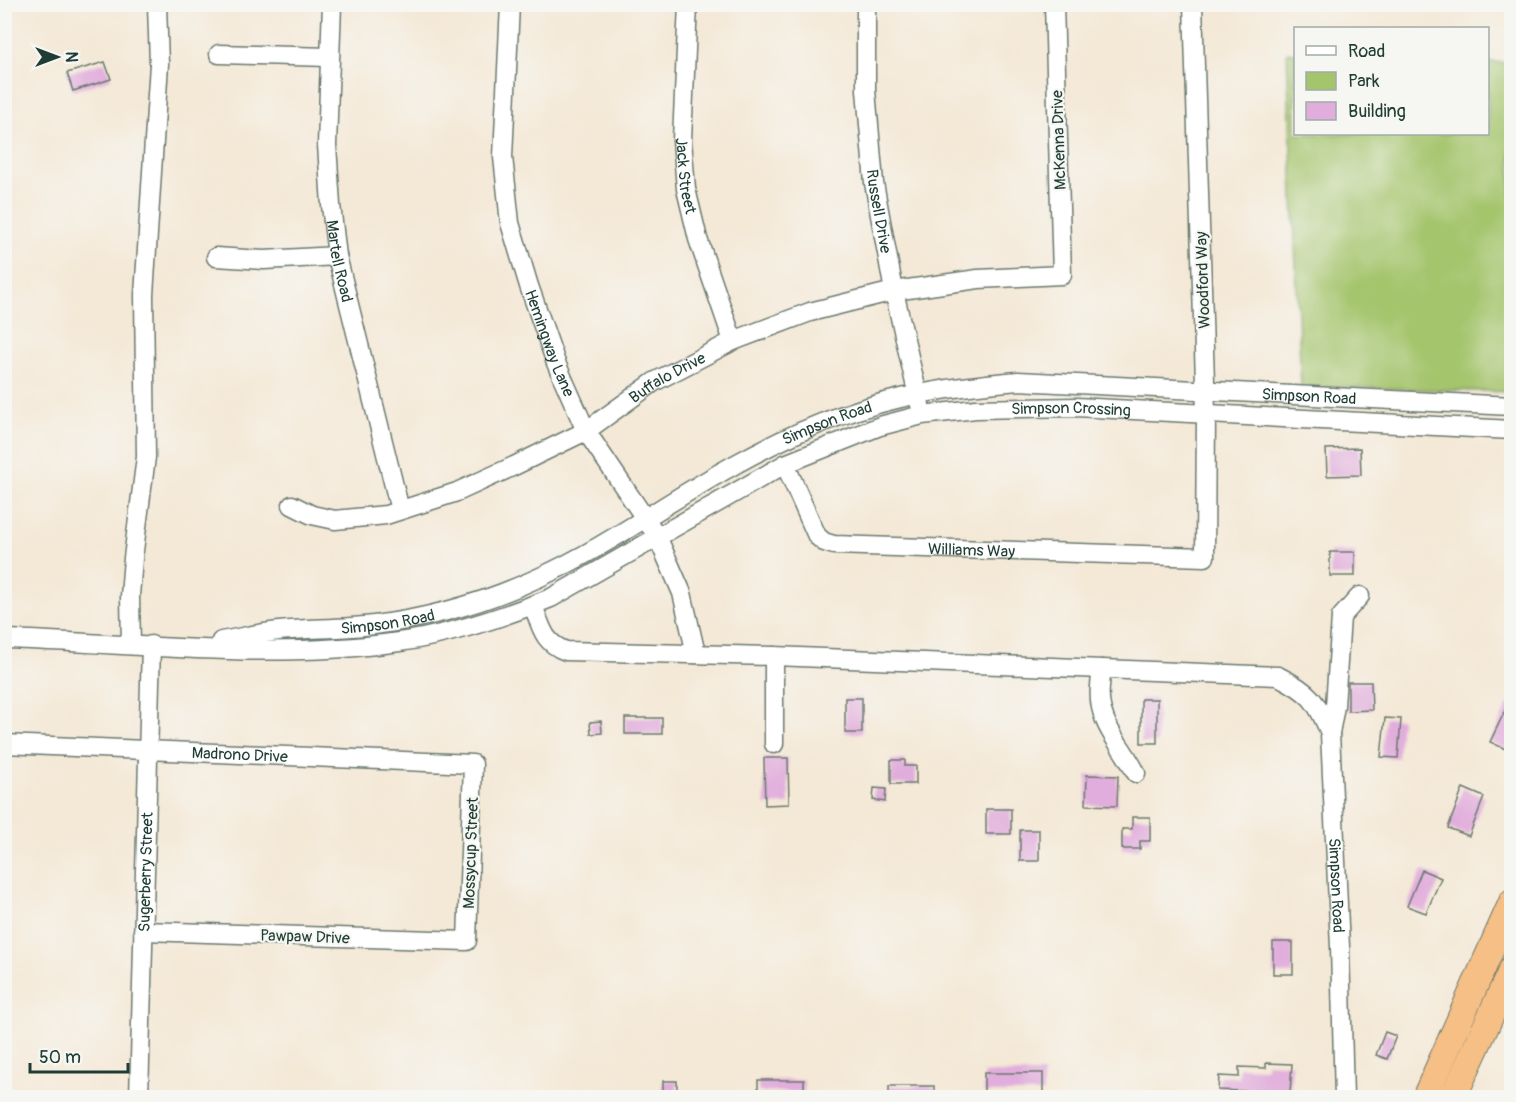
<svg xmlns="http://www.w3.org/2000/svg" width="1516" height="1102" viewBox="0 0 1516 1102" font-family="Pangolin,sans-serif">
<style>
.green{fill:#a5c56d;stroke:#628150;stroke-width:1.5}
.building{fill:#e1addc}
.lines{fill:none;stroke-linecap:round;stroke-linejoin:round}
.minor-casing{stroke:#6a796d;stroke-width:21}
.highway-casing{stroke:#6a796d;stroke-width:28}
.minor{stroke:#fff;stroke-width:18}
.highway{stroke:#f5bf86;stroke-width:26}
.labels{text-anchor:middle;stroke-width:4.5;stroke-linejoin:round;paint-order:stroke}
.street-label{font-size:16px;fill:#1f3d34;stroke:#f6f6f2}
</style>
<rect width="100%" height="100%" fill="#f6f6f2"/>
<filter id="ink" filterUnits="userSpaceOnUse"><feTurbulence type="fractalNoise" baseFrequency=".0167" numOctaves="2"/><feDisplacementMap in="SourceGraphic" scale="12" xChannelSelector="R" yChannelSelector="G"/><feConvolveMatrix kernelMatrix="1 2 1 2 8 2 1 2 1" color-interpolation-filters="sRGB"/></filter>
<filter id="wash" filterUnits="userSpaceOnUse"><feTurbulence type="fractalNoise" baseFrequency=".008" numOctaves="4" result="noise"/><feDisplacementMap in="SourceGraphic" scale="24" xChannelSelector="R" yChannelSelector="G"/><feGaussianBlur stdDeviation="1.35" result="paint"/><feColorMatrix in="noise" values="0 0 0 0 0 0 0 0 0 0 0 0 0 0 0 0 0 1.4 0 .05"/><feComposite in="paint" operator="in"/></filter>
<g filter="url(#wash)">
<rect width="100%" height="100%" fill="#f4e8d6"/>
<polygon class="green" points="1287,52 1295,53 1296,134 1488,134 1488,62 1511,63 1511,392 1301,386"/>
<g id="blocks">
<g class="building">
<polygon points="105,62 111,79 73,91 67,73"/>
<polygon points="1360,448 1361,475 1327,476 1326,449"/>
<rect x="1330" y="552" width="25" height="24"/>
<polygon points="1348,682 1371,682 1372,710 1348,711"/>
<polygon points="1512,696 1512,752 1490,742"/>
<rect x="845" y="698" width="17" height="35"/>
<rect x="1141" y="699" width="16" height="44"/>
<rect x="625" y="718" width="37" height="16"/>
<polygon points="1385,718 1401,719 1398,758 1381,757"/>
<polygon points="601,721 602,733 591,734 590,722"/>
<polygon points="764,758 788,758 789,804 765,805"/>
<polygon points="891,760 905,760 905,766 916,766 916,784 891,784"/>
<polygon points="1087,775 1118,776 1117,806 1086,805"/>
<polygon points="874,788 886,789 885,802 873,800"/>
<polygon points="1463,788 1484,797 1469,836 1448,828"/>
<rect x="986" y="809" width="25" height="25"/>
<polygon points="1132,817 1150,817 1150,841 1140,841 1140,849 1122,849 1122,829 1132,829"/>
<rect x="1020" y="830" width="19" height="31"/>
<polygon points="1422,870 1441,878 1426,913 1407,906"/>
<rect x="1273" y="942" width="20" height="32"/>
<polygon points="1385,1032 1396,1036 1387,1059 1376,1055"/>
<polygon points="1266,1063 1292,1064 1290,1093 1218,1090 1219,1076 1239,1077 1239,1067 1266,1068"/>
<rect x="984" y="1073" width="59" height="20"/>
<rect x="758" y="1080" width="46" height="12"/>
<rect x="663" y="1081" width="14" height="17"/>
<rect x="889" y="1086" width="45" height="12"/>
</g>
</g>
</g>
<g filter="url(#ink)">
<use href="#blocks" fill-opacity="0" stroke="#6a796d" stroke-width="1.5"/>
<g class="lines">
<g class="minor-casing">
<g id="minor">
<path id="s1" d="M332,4L327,145L331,205L337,256L400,510"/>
<path id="s2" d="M510,4L503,157L510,223L529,286L556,363L586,431L657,536L682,593L696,654"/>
<path id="s3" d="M688,4L682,140L686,189L698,239L733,341"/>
<path id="s4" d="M866,4V90L874,183L894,291L920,405"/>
<polyline points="219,54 329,57"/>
<polyline points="216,257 264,260 337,256"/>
<path id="s5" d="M785,464L817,536L824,542L834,545L1205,557L1206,413L1193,4"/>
<path id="s6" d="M292,505L312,515L335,520L386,515L457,492L514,466L586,431L654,382L733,341L810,312L894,291L978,279L1062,275L1054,4"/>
<path id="s7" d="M533,605C541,626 543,643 566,651L774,656L1278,676C1310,692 1316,700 1330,733L1340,947L1344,1098"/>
<path id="s8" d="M4,639C136,643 268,661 399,642C451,635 503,617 551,598L785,464L880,426L922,415L976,409L1076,407L1512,430"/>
<path id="s9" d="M221,641C240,638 259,633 279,631C310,628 342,629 374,625C430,618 486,602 538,578C607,547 668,501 734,465C791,433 856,406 920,394C952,387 985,384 1018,381L1512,406"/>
<polyline points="131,645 130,596 133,558 146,457 144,295 159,64 157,4"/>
<path d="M1102,669C1100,683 1098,698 1102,711C1108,734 1126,752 1136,773"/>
<polyline points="1330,733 1335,706 1341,617 1360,596"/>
<path id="s10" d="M4,744L473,764L467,941L143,931"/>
<polyline points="774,744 774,656"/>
<path id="s11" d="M139,1098L151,645"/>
</g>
</g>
<g class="highway-casing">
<g id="highway">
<polyline points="1425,1098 1512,902"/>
<polyline points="1453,1098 1512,969"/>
</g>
</g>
<use href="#minor" class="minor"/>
<use href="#highway" class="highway"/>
</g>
</g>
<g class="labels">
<g class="street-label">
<text transform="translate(1058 140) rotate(-92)" y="6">McKenna Drive</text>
<text dy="6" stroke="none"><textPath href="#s3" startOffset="172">Jack Street</textPath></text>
<text dy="6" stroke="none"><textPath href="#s4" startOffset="208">Russell Drive</textPath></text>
<text dy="6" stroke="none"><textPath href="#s1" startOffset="258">Martell Road</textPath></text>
<text transform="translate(1202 280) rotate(-92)" y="6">Woodford Way</text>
<text dy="6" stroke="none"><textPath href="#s2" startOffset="346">Hemingway Lane</textPath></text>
<text dy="6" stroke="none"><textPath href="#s6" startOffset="412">Buffalo Drive</textPath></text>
<text dy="6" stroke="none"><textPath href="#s9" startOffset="1142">Simpson Road</textPath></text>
<text dy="6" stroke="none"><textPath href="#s8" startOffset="1119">Simpson Crossing</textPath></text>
<text dy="6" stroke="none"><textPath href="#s9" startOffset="654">Simpson Road</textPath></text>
<text dy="6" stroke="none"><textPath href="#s5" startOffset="236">Williams Way</textPath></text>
<text dy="6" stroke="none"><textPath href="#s9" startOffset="168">Simpson Road</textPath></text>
<text dy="6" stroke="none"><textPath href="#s10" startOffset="236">Madrono Drive</textPath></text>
<text transform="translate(470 853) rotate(-88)" y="6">Mossycup Street</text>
<text dy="6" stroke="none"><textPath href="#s11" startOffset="226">Sugerberry Street</textPath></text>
<text dy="6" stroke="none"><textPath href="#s7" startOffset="1004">Simpson Road</textPath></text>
<text transform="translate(305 936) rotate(2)" y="6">Pawpaw Drive</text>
</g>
</g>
<rect width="1516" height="1102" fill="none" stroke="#f6f6f2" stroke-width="24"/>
<rect x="1294" y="27" width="195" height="108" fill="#f6f6f2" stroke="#a0aca6" stroke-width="1.5"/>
<rect x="1306" y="46" width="30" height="9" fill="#ffffff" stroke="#a0aca6" stroke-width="1.5"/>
<text x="1348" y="57" font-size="18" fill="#1f3d34">Road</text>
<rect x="1306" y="72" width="30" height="18" fill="#a5c56d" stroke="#a0aca6" stroke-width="1.5"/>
<text x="1348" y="87" font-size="18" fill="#1f3d34">Park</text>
<rect x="1306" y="102" width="30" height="18" fill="#e1addc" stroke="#a0aca6" stroke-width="1.5"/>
<text x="1348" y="117" font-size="18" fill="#1f3d34">Building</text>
<g transform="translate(57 57) rotate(90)" stroke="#f6f6f2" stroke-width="4.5" paint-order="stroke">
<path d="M0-4.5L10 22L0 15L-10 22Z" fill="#1f3d34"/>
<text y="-9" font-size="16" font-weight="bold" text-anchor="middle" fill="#1f3d34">N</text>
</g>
<path d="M30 1063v9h98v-9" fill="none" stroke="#1f3d34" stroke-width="3"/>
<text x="39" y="1063" font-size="18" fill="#1f3d34" stroke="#f6f6f2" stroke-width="4.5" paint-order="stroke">50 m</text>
</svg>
